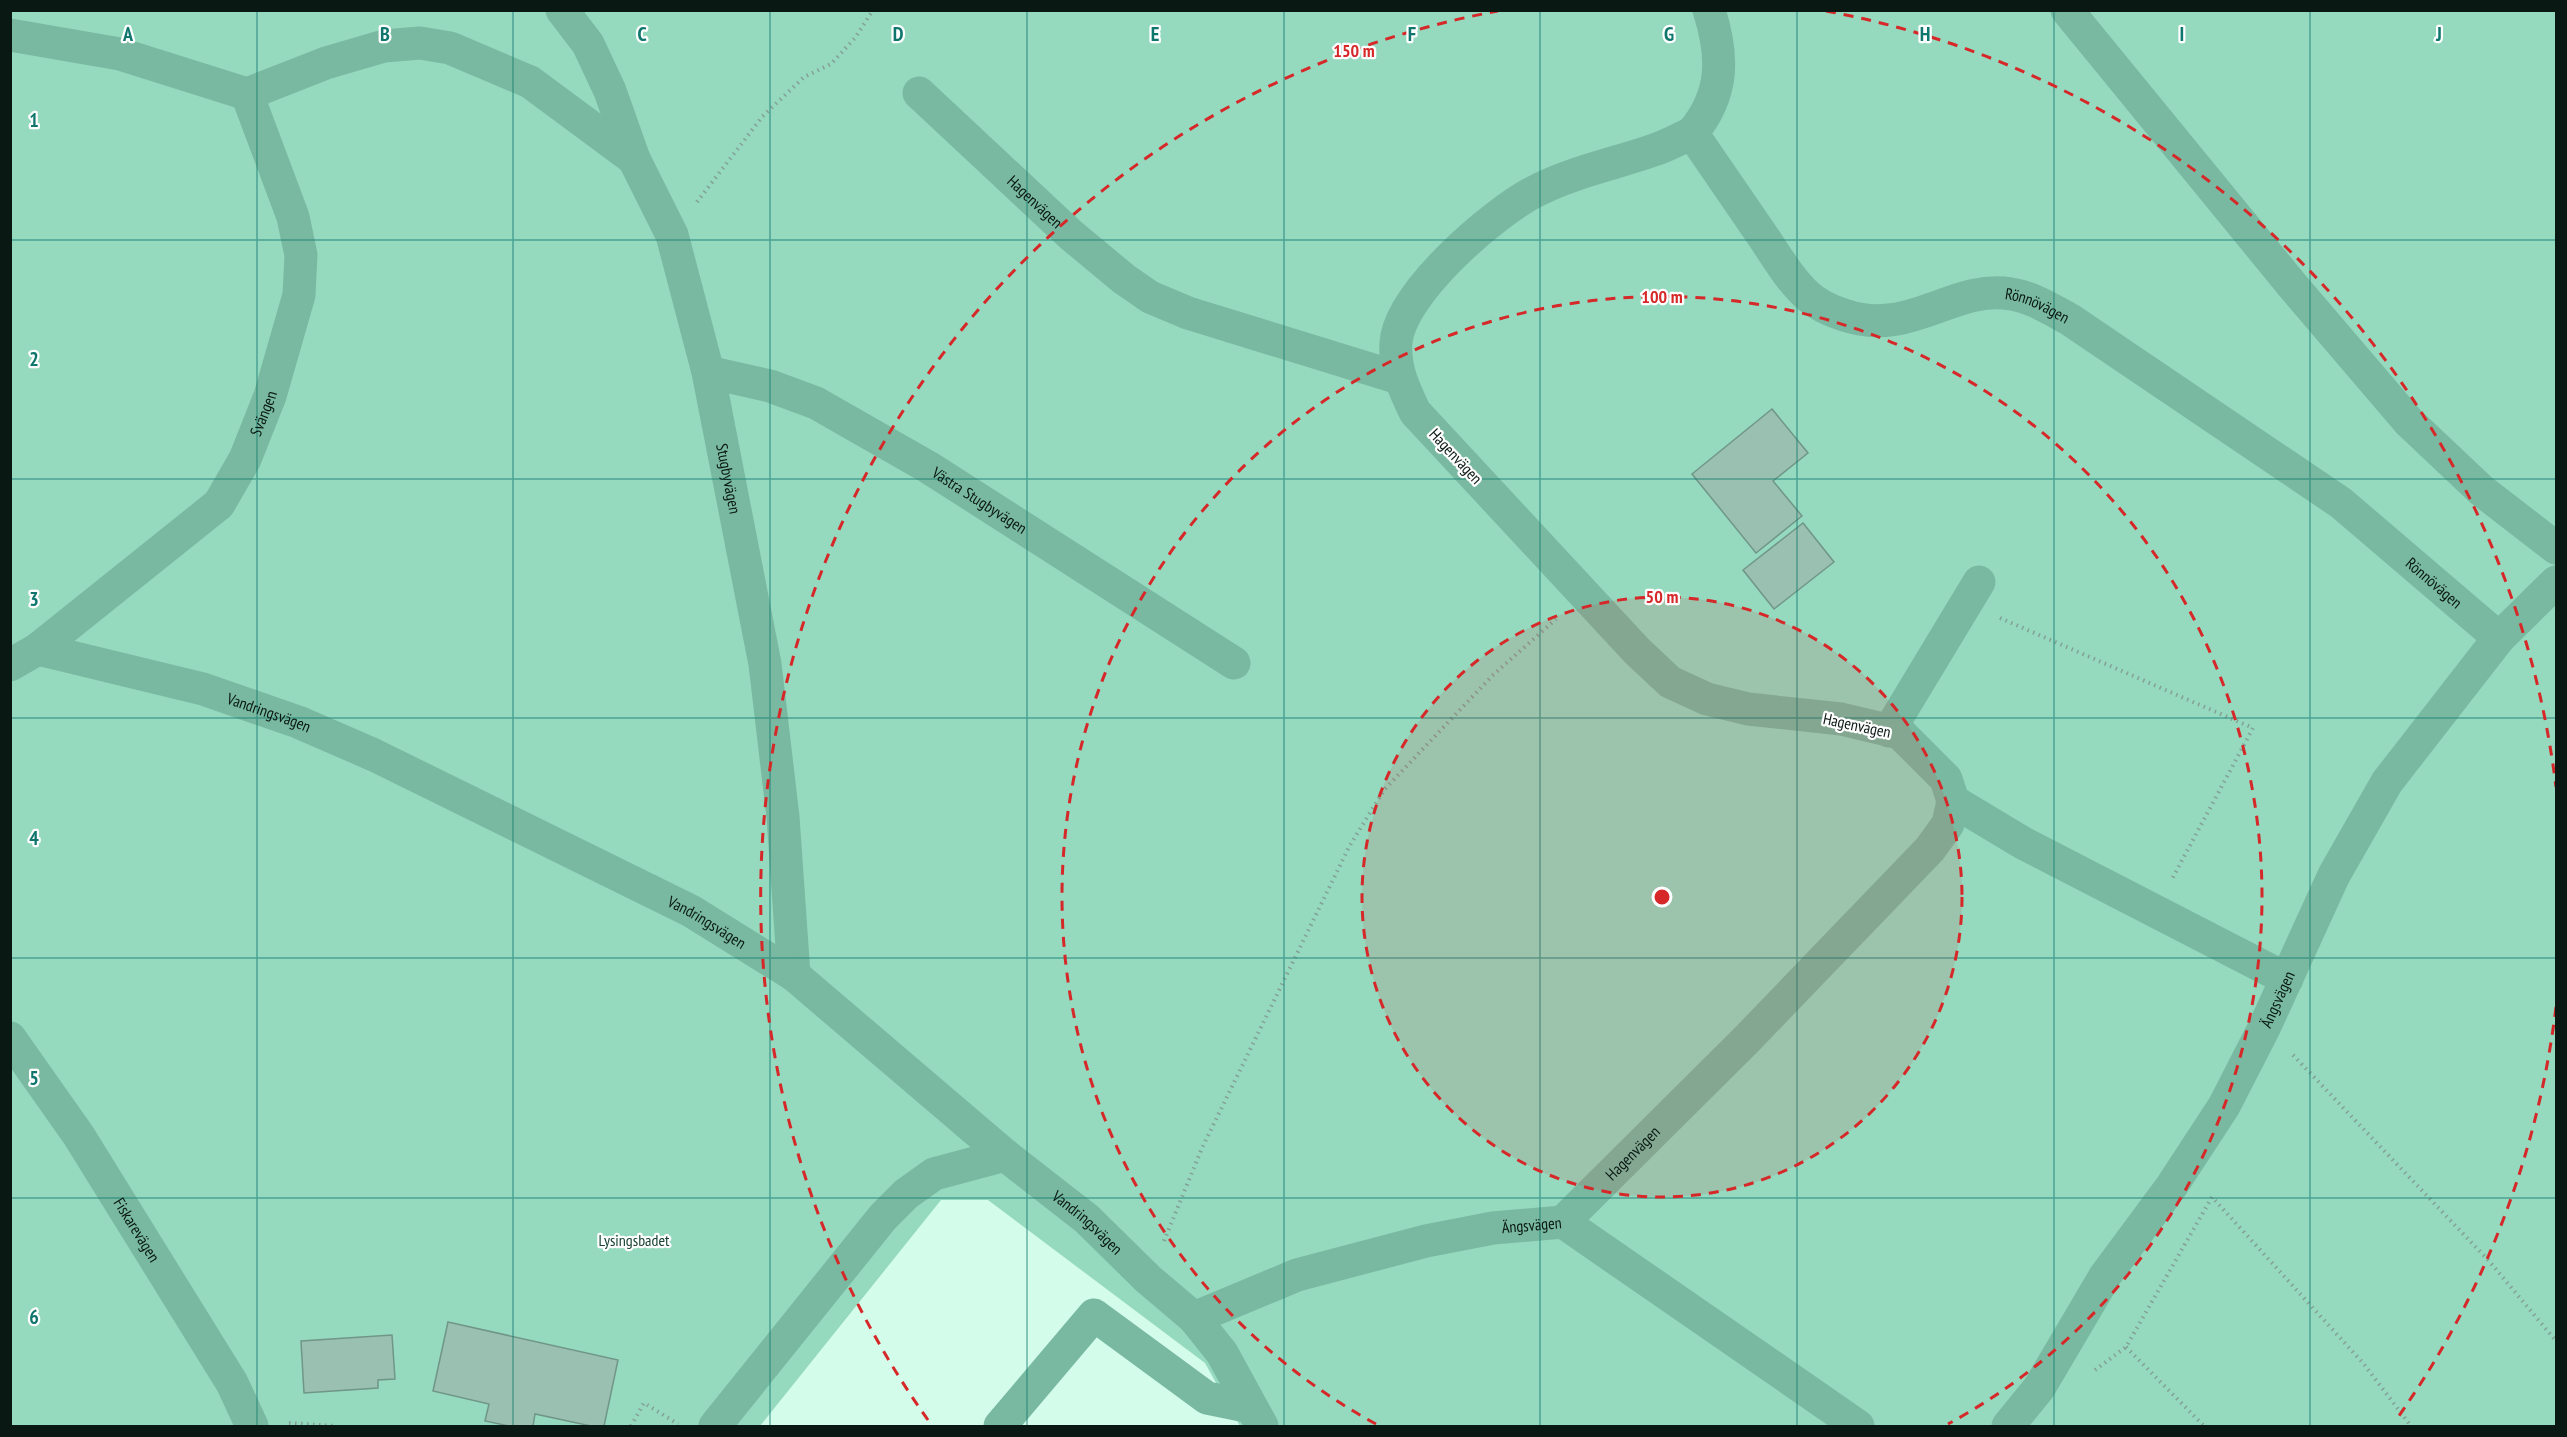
<svg xmlns="http://www.w3.org/2000/svg" width="2567" height="1437" viewBox="0 0 2567 1437" font-family="'PT Sans Narrow',sans-serif">
<style>
.green{fill:#95d9bf}
.building{fill:#99c0b0;stroke:#709687;stroke-width:1.5}
.lines{fill:none;stroke-linecap:round;stroke-linejoin:round}
.path{stroke:#83a295;stroke-width:4;stroke-dasharray:1.5 4.5;stroke-linecap:butt}
.minor{stroke:#79b9a1;stroke-width:33}
.grid{fill:none;stroke:#0f766e;stroke-width:1.5;stroke-opacity:0.55}
.ring{fill:none;stroke:#d62828;stroke-width:3;stroke-dasharray:10 8}
.labels{text-anchor:middle;stroke-width:4.5;stroke-linejoin:round;paint-order:stroke}
.street-label{font-size:16px;fill:#091812;stroke:#fefefe}
.park-label{font-size:16px;fill:#164133;stroke:#fefefe}
.grid-label{font-size:20px;text-anchor:middle;font-weight:bold;fill:#0f766e;stroke:#fefefe;stroke-width:4.5;stroke-linejoin:round;paint-order:stroke}
.centre{fill:#d62828;stroke:#fefefe;stroke-width:3}
.ring-label{font-size:18px;text-anchor:middle;font-weight:bold;fill:#d62828;stroke:#fefefe;stroke-width:4.5;stroke-linejoin:round;paint-order:stroke}
</style>
<rect width="100%" height="100%" fill="#d3fceb"/>
<polygon class="green" points="10,11 2556,11 2556,1426 1240,1426 1205,1363 988,1200 941,1200 760,1426 11,1426"/>
<g class="building">
<polygon points="1772,409 1808,453 1773,481 1802,516 1756,553 1692,474"/>
<polygon points="1803,523 1834,562 1774,609 1743,570"/>
<polygon points="448,1322 618,1360 604,1426 591,1426 535,1414 533,1426 509,1426 485,1421 489,1404 433,1391"/>
<polygon points="392,1335 395,1379 378,1380 378,1388 304,1393 301,1341"/>
</g>
<g class="lines">
<g class="path">
<polyline points="697,202 762,117 804,77 831,64 855,38 873,10"/>
<polyline points="2000,618 2253,728 2172,879"/>
<polyline points="2293,1055 2489,1261 2556,1341"/>
<polyline points="1164,1241 1202,1148 1349,847 1384,790 1492,676 1556,619"/>
<polyline points="2126,1347 2204,1426"/>
<polyline points="2095,1370 2126,1347 2212,1197 2363,1363 2411,1426"/>
<polyline points="289,1423 336,1426"/>
<polyline points="631,1426 644,1403 678,1424"/>
</g>
<g class="minor">
<path id="s1" d="M562,10L588,44L610,91L634,159L672,235L708,372L765,664L783,817L794,975"/>
<path id="s2" d="M1709,10C1724,57 1724,95 1692,133C1716,168 1740,203 1764,238C1777,257 1790,280 1808,296C1818,305 1831,311 1844,315C1910,338 1953,284 2011,294C2032,297 2052,310 2069,319L2341,503L2499,638"/>
<polyline points="2067,10 2292,285 2409,422 2481,490 2556,548"/>
<polyline points="10,35 120,54 247,94 326,63 384,46 420,43 450,48 530,82 634,159"/>
<path id="s3" d="M919,93L1071,235L1124,279L1150,297L1188,313L1399,378"/>
<path id="s4" d="M708,372L770,386L816,403L928,467L1234,663"/>
<path id="s5" d="M38,649L219,504L245,459L270,396L299,295L301,255L293,217L247,94"/>
<path id="s6" d="M10,665L38,649L203,689L298,722L374,755L691,911L794,975L1005,1155L1087,1219L1148,1279L1194,1318L1222,1353L1262,1426"/>
<polyline points="1889,731 1979,582"/>
<polyline points="1953,801 2023,843 2287,979"/>
<path id="s7" d="M10,1038L79,1136L232,1383L252,1426"/>
<path id="s8" d="M1563,1222L1748,1038L1930,849L1948,824L1953,801L1946,779L1900,733L1841,719L1748,709L1707,699L1670,682L1637,651L1415,412C1404,389 1394,368 1396,343C1399,294 1492,214 1534,192C1572,172 1614,164 1654,150C1667,146 1679,139 1692,133"/>
<path id="s9" d="M1194,1318L1297,1275L1426,1241L1493,1228L1563,1222L1858,1426"/>
<polyline points="715,1426 883,1217 906,1194 934,1174 1005,1155"/>
<polyline points="1000,1426 1094,1315 1207,1398 1251,1407"/>
<path id="s10" d="M2008,1426L2039,1388L2105,1276L2171,1187L2224,1106L2265,1026L2334,875L2387,782L2499,638L2556,582"/>
</g>
</g>
<path class="grid" d="M257,10V1426M513,10V1426M770,10V1426M1027,10V1426M1284,10V1426M1540,10V1426M1797,10V1426M2054,10V1426M2310,10V1426M10,240H2556M10,479H2556M10,718H2556M10,958H2556M10,1198H2556"/>
<circle cx="1662" cy="897" r="300" fill="#d62828" fill-opacity=".12"/>
<g class="ring">
<circle cx="1662" cy="897" r="300"/>
<path d="M1376 1424A600 600 0 1 1 1948 1424"/>
<path d="M2556 1007A901 901 0 0 1 2396 1420M928 1420A901 901 0 0 1 1498 11M1826 11A901 901 0 0 1 2556 787"/>
</g>
<g class="labels">
<g class="street-label">
<text dy="6" stroke="none"><textPath href="#s3" startOffset="159">Hagenvägen</textPath></text>
<text dy="6" stroke="none"><textPath href="#s2" startOffset="572">Rönnövägen</textPath></text>
<text dy="6" stroke="none"><textPath href="#s5" startOffset="333">Svängen</textPath></text>
<text transform="translate(1456 456) rotate(47)" y="6">Hagenvägen</text>
<text dy="6" stroke="none"><textPath href="#s1" startOffset="502">Stugbyvägen</textPath></text>
<text dy="6" stroke="none"><textPath href="#s4" startOffset="303">Västra Stugbyvägen</textPath></text>
<text dy="6" stroke="none"><textPath href="#s2" startOffset="1058">Rönnövägen</textPath></text>
<text dy="6" stroke="none"><textPath href="#s6" startOffset="272">Vandringsvägen</textPath></text>
<text transform="translate(1857 725) rotate(12)" y="6">Hagenvägen</text>
<text dy="6" stroke="none"><textPath href="#s6" startOffset="758">Vandringsvägen</textPath></text>
<text dy="6" stroke="none"><textPath href="#s10" startOffset="506">Ängsvägen</textPath></text>
<text dy="6" stroke="none"><textPath href="#s8" startOffset="98">Hagenvägen</textPath></text>
<text dy="6" stroke="none"><textPath href="#s6" startOffset="1244">Vandringsvägen</textPath></text>
<text dy="6" stroke="none"><textPath href="#s9" startOffset="352">Ängsvägen</textPath></text>
<text dy="6" stroke="none"><textPath href="#s7" startOffset="230">Fiskarevägen</textPath></text>
</g>
<g class="park-label">
<text x="634" y="1246">Lysingsbadet</text>
</g>
</g>
<g class="grid-label">
<text x="128" y="41">A</text>
<text x="385" y="41">B</text>
<text x="642" y="41">C</text>
<text x="898" y="41">D</text>
<text x="1155" y="41">E</text>
<text x="1412" y="41">F</text>
<text x="1669" y="41">G</text>
<text x="1925" y="41">H</text>
<text x="2182" y="41">I</text>
<text x="2439" y="41">J</text>
<text x="34" y="127">1</text>
<text x="34" y="366">2</text>
<text x="34" y="606">3</text>
<text x="34" y="845">4</text>
<text x="34" y="1085">5</text>
<text x="34" y="1324">6</text>
</g>
<circle cx="1662" cy="897" r="9" class="centre"/>
<g class="ring-label">
<text x="1354" y="57">150 m</text>
<text x="1662" y="303">100 m</text>
<text x="1662" y="603">50 m</text>
</g>
<rect width="2567" height="1437" fill="none" stroke="#091812" stroke-width="24"/>
</svg>
